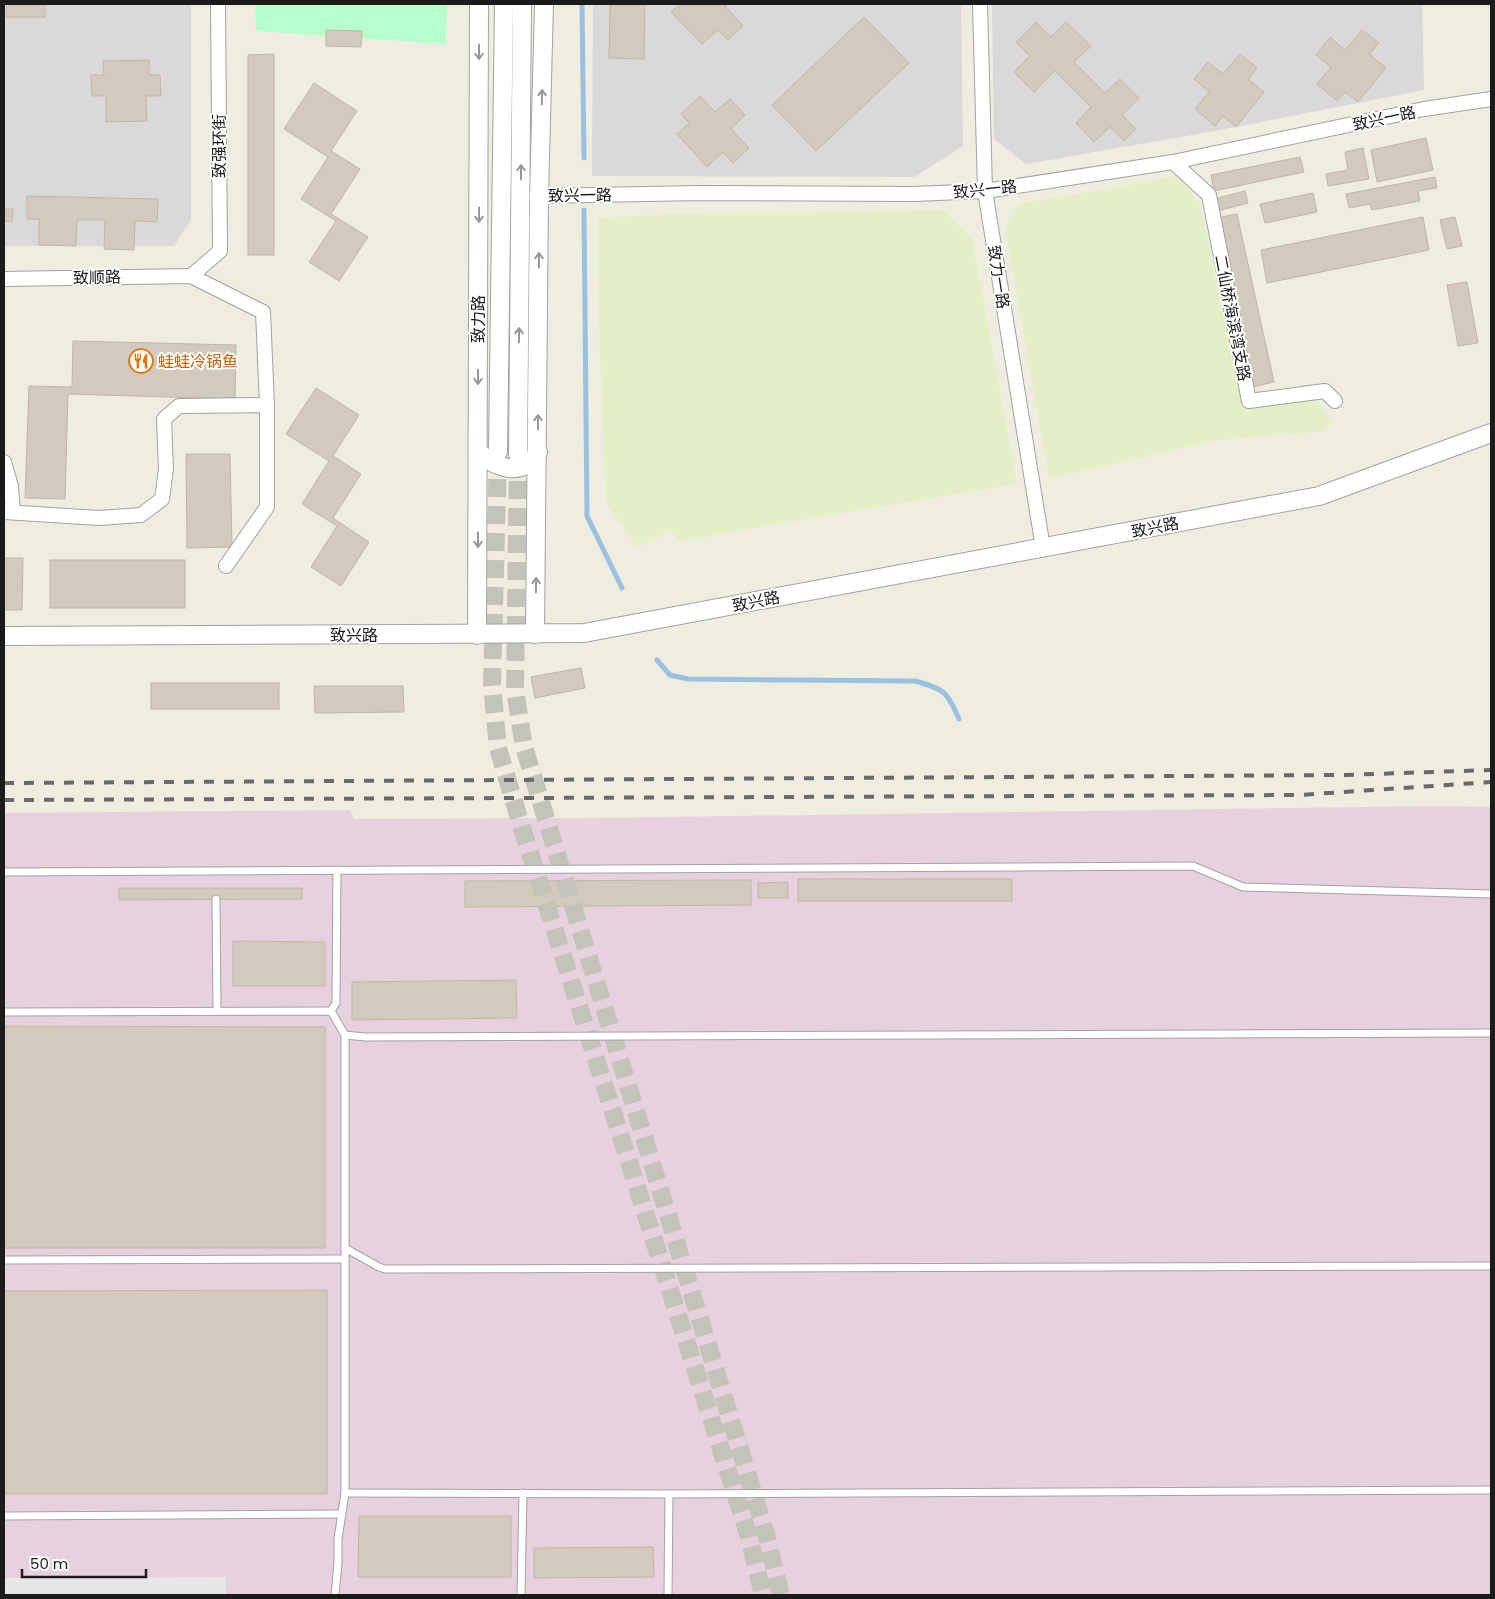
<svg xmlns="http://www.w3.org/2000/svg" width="1495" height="1599" viewBox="0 0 1495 1599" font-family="Poppins,'Noto Sans SC',sans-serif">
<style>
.residential{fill:#dad8d8}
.industrial{fill:#e8d1de}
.farmland{fill:#e4efc8}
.park{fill:#b6fecc}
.parking{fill:#e7e7e7}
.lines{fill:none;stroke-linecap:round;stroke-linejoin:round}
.stream{stroke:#9bc1e1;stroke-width:5}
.building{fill:#d1cabd;stroke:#c1b6a1}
.tertiary-tunnel{stroke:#c4c3b9;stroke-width:18;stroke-dasharray:18 9;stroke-linecap:butt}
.service-casing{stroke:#a2a2a2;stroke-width:9}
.minor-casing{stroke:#a2a2a2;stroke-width:16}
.tertiary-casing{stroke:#a2a2a2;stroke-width:20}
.service{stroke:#fff;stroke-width:7}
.minor{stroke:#fff;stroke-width:14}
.tertiary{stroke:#fff;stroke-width:18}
.rail{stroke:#696969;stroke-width:4;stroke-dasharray:10 10;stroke-linecap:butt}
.oneway{stroke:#989898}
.labels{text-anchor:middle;stroke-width:4;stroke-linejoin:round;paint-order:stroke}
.street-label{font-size:16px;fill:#1b1b1b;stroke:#fff}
.food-label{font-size:16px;fill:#c56008;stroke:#fff;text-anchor:start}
</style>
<rect width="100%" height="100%" fill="#eeede0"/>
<g class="residential">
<polygon points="4,4 191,4 191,219 174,246 4,246"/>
<polygon points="593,4 961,4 963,146 914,177 592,176"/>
<polygon points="992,4 1422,4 1424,90 1226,129 1026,164 994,139"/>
</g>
<polygon class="industrial" points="1436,806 1491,807 1491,1595 4,1595 4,813 350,810 354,819 596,818"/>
<g class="farmland">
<polygon points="1177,176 1200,203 1243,408 1316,399 1332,423 1318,432 1218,440 1049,479 1005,229 1019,204"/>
<polygon points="943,210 972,238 1017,484 679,541 671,530 637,547 606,503 599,328 598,218 670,214"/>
</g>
<polygon class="park" points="255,4 447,4 446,44 256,31"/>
<polygon class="parking" points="226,1577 226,1595 4,1595 4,1578"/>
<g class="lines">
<g class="stream">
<polyline points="582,4 584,158"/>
<polyline points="584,210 587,516 622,588"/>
<path d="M657,660L670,675L688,679L915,681C944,689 947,691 959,719"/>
</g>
</g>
<g class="building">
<rect x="4" y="4" width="41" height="13"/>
<polygon points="610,4 645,4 644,59 609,58"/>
<polygon points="680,4 728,4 725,6 743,26 728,40 718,30 702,44 671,12"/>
<polygon points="864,17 909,63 816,151 772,105"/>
<polygon points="1036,22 1051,37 1066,22 1091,46 1074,62 1105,93 1120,79 1139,98 1122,115 1136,129 1124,141 1110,127 1094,142 1076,123 1091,107 1055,71 1034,92 1014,72 1030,56 1016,42"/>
<polygon points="326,30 362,31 361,47 326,46"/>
<polygon points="1362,30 1379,43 1369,54 1386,68 1358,102 1345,92 1337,101 1317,84 1331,67 1316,55 1330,37 1345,50"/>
<polygon points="274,54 274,255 248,255 248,55"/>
<polygon points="1240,54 1257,68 1248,79 1264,92 1236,127 1223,116 1215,126 1195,109 1209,92 1194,79 1208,62 1223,74"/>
<polygon points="149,60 149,75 160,75 161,96 146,96 147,121 106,122 106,96 92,96 91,75 104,75 103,61"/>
<polygon points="314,83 357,111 331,151 360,169 331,214 368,237 339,281 309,262 336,221 301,199 328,157 284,129"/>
<polygon points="700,96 715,112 730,99 745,115 731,129 749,148 733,163 723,152 707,167 677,134 689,123 681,114"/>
<polygon points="1426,138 1433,170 1377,182 1371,150"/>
<polygon points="1363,148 1369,179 1328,186 1326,174 1348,170 1345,152"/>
<polygon points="1300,157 1304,172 1214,191 1211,175"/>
<polygon points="1435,177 1437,188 1418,191 1420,201 1372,210 1370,204 1349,208 1346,194"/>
<polygon points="1245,191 1248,203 1217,211 1214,199"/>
<polygon points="1313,193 1317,212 1265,223 1260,204"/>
<polygon points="27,196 158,199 157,222 135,221 134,250 104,249 105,220 77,220 76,246 39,245 39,219 27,219"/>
<polygon points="4,209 13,209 12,221 4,221"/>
<polygon points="1237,214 1274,382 1253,387 1216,218"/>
<polygon points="1423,217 1429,250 1267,283 1261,250"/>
<polygon points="1455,217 1462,246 1447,249 1440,220"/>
<polygon points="1467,282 1478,343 1458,346 1447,285"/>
<polygon points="73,341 236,345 235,399 68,394 65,499 25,498 29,386 72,387"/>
<polygon points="316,388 359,415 333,456 361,474 333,518 369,542 341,586 311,567 337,526 302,504 329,461 286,434"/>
<polygon points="186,454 230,454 232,547 187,548"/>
<polygon points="4,558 23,558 22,610 4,610"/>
<rect x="50" y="560" width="135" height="48"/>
<polygon points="581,668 585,688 535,698 531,677"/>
<rect x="151" y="683" width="128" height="26"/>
<polygon points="314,686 403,686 404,712 315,713"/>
<rect x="798" y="879" width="214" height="22"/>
<polygon points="751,880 751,905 465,907 465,881"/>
<polygon points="788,882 788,898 758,898 758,883"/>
<polygon points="119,888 302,888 302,899 119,900"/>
<polygon points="233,941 325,942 325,986 233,986"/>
<polygon points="516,980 517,1018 352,1020 352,982"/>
<polygon points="4,1026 325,1027 325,1248 4,1248"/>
<polygon points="327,1290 327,1494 4,1494 4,1291"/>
<polygon points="359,1516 511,1516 511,1577 358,1577"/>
<polygon points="653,1547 654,1577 534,1578 534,1548"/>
</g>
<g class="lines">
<g class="tertiary-tunnel">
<polyline points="498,452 492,685 498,748 521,825 749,1537 763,1595"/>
<polyline points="518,454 515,690 524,747 766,1534 781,1595"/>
</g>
<g class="service-casing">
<g id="service">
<polyline points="4,872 1193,866 1243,887 1491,894"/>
<polyline points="216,899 217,1011"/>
<polyline points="331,1011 336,1003 337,870"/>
<polyline points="4,1012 331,1011 345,1035 365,1037 1491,1033"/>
<polyline points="345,1248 379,1267 385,1269 1491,1266"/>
<polyline points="4,1260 345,1259"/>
<polyline points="345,1493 669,1494 1491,1490"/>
<polyline points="4,1516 341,1514"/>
<polyline points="335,1595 338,1563 338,1539 345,1493 345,1035"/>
<polyline points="521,1595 523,1493"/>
<polyline points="668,1595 669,1494"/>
</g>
</g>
<g class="minor-casing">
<g id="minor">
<polyline points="980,4 985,191 1043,548"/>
<polyline points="1173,162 1209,195 1249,401 1325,391 1335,401"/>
<polyline points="539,196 699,193 914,194 985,191 1173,162 1424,109 1491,99"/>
<polyline points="191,276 220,251 218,4"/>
<polyline points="4,279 191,276 263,312 267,405"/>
<polyline points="4,462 11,486 13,512"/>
<polyline points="4,512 99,518 141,515 162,499 166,469 164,419 179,406 267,405 267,507 226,566"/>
</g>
</g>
<g class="tertiary-casing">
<g id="tertiary">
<path d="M478,451C491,465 515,476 531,461C534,459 536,455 538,452"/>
<polyline points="498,452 504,4"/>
<polyline points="518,454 522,4"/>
<polyline points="535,634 539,196 544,4"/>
<polyline points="477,635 479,4"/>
<polyline points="4,636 584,633 1319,496 1491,433"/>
</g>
</g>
<use href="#service" class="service"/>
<use href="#minor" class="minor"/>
<use href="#tertiary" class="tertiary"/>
<g class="rail">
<polyline points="4,783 1344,775 1491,770"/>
<polyline points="4,800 1299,795 1491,782"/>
</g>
</g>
<defs><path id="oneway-shaft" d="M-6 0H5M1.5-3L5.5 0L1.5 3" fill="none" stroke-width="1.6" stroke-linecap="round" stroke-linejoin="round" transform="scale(1.25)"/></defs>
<g class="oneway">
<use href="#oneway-shaft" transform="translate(479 52) rotate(90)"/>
<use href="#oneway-shaft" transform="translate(542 97) rotate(-89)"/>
<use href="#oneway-shaft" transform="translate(521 172) rotate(-90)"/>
<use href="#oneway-shaft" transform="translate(479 215) rotate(90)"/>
<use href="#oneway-shaft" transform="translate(539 260) rotate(-90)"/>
<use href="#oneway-shaft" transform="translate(519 335) rotate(-90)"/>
<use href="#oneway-shaft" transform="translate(478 377) rotate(90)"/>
<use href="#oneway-shaft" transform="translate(538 422) rotate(-90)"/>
<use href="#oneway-shaft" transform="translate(478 540) rotate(90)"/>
<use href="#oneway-shaft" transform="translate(536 585) rotate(-89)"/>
</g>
<defs>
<g id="restaurant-ring" transform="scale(1.25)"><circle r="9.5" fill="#fff" stroke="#e8710a" stroke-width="1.5"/><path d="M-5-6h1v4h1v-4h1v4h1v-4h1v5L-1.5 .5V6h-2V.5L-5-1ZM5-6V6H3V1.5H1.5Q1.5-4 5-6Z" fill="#e8710a"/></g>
</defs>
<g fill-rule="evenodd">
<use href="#restaurant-ring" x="141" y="361"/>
</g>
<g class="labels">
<g class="street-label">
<text transform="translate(1384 118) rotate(-12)" y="6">致兴一路</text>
<text transform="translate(219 146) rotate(-90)" y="6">致强环街</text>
<text transform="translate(985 189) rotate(-6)" y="6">致兴一路</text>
<text transform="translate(580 195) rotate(-1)" y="6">致兴一路</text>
<text transform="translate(97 277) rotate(-1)" y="6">致顺路</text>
<text transform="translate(999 277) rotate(81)" y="6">致力一路</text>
<text transform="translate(1233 318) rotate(79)" y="6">二仙桥海滨湾支路</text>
<text transform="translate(478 319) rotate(-90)" y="6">致力路</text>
<text transform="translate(1155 527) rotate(-11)" y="6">致兴路</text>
<text transform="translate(756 601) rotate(-11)" y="6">致兴路</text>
<text x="354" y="641">致兴路</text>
</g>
<g class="food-label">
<text x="158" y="367">蛙蛙冷锅鱼</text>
</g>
</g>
<rect width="1495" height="1599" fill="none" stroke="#1b1b1b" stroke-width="10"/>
<path d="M22 1569v8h124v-8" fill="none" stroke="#1b1b1b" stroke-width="2.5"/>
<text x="30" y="1569" font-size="15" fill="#1b1b1b" stroke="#ffffff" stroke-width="4" paint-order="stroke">50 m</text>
</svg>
